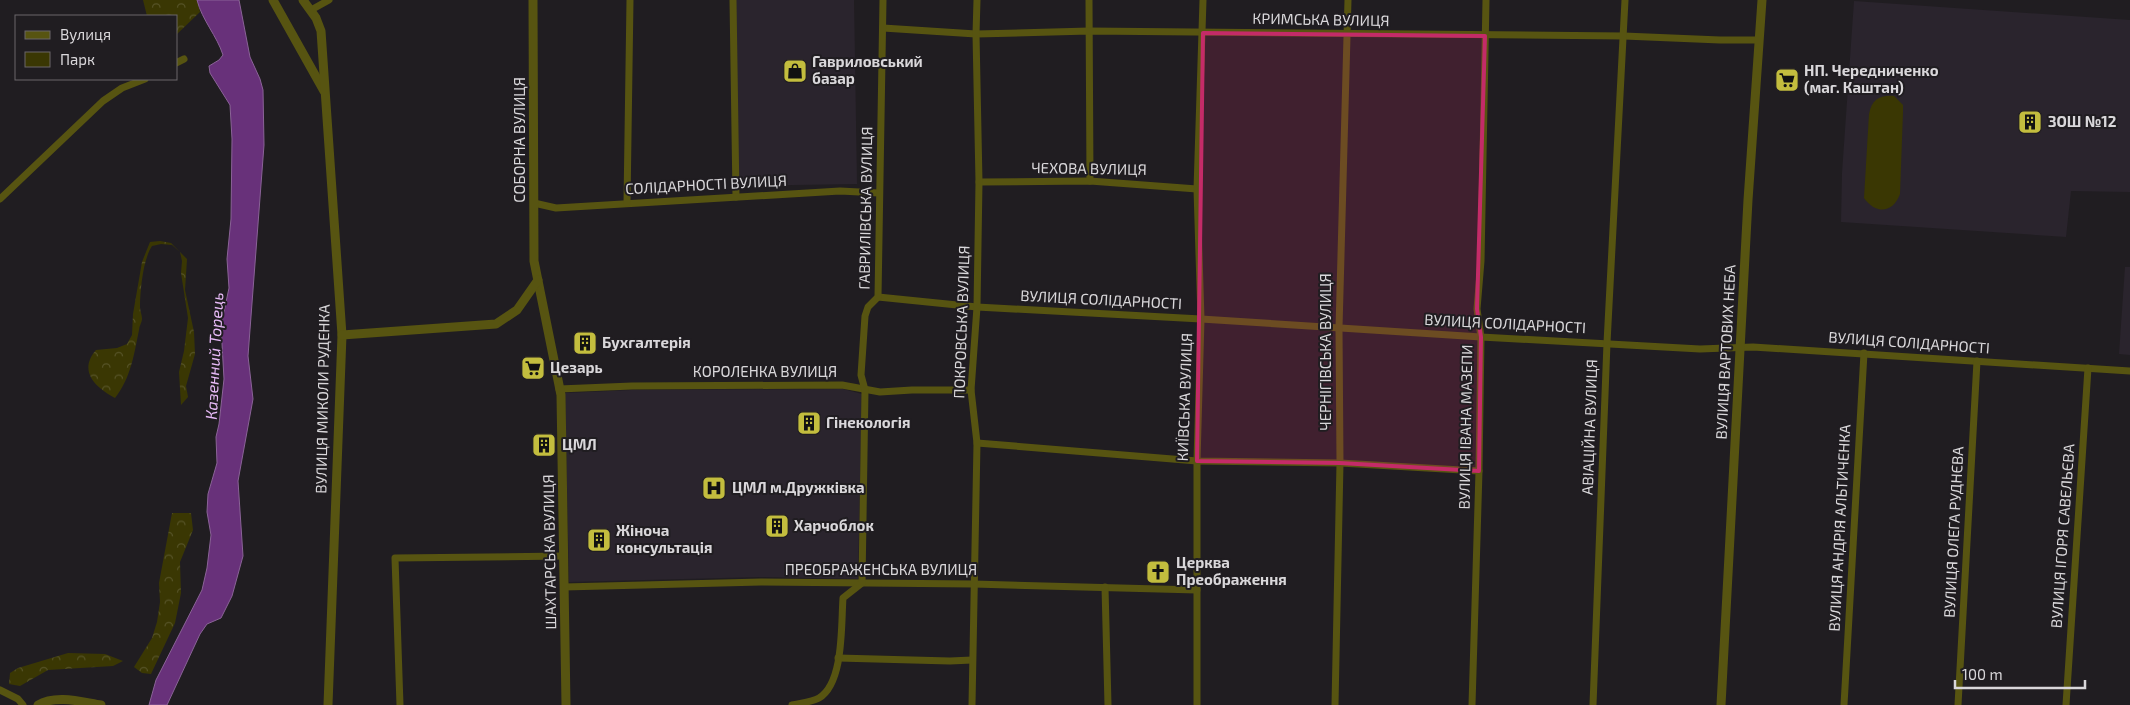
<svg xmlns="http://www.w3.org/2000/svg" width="2130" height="705" viewBox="0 0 2130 705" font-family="'Exo 2',sans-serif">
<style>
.built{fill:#2a242d}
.green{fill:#3a3703}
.forest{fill:url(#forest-crowns)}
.water{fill:#68317a;stroke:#8a6397}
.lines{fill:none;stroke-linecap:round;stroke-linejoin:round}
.minor{stroke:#575411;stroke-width:7}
.tertiary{stroke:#575411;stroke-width:9}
.marked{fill:#c42b68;fill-opacity:0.2;stroke:#c42b68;stroke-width:4;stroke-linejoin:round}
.labels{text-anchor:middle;stroke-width:4;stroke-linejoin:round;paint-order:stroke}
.street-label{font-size:15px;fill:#d9d7da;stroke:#201d21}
.poi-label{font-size:15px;font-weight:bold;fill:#d9d7da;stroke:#201d21;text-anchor:start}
.water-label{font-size:16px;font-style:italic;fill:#e7baf7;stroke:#201d21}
</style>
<defs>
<pattern id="forest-crowns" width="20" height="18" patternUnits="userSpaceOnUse" patternTransform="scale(1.25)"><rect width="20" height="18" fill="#3a3703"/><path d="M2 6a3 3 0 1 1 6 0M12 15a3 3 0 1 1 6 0" fill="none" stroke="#565327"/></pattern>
</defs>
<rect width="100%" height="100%" fill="#201d21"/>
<g class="built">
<polygon points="735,0 854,0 857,184 737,186"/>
<polygon points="1854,1 2130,20 2130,192 2071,191 2066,237 1841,222 1842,173"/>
<polygon points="2125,267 2130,267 2130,355 2119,354"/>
<polygon points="843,389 862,394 858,579 760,577 569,582 565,393 631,390"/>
</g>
<path class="green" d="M1894,96L1903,105V112L1900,194C1893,213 1876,215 1864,198L1869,114C1872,99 1880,95 1894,96Z"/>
<g class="forest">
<polygon points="143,0 197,0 200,12 176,35 176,16 147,16"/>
<path d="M160,241L171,243L187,259L185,290L194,332L195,354L186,386L188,397L181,405L179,372L184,351L188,318L181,273L182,261L180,252L172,245L161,244L152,246C143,259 140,291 140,307C140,311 142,315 142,319C142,322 139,326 139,330C134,354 131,378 115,398C95,387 78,371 96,350L117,348L127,344L132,335L133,314L142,262L150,242Z"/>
<polygon points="172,513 191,513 193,530 180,562 181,593 175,623 151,674 142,673 134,667 152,638 157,622 160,602 159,583"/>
<polygon points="68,653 105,654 123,661 113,666 48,670 20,686 9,684 10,673 18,668"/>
</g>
<path class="water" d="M197,0H239L250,57L260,79L263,90L264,145L248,356L253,399L238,481L243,556L232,596L221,618L207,624L200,634L167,705H149L156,680L202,590L207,568L211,535L207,512L208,494L217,463L216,437L219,424L224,379L221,326L229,288L227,259L231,219L232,139L230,105L210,73L209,66L219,60L223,55C217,36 202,20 197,0Z"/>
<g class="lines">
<g class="minor">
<polyline points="733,0 736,197"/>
<polyline points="1089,0 1090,181"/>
<polyline points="311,10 329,0"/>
<polyline points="883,28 976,34 1089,31 1624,36 1720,40 1759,40"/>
<polyline points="176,63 184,59"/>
<polyline points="979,182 1090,181 1197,189"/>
<polyline points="0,199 103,101 122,88 145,79"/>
<polyline points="534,203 556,208 840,191 879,193"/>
<polyline points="627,203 630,0"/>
<polyline points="878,297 977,307 1201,319 1481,337 1700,349 1753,347 2130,371"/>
<polyline points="559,389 632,386 842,385 880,392 912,390 971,390"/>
<polyline points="977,443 1197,461 1340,463 1479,471"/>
<polyline points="564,587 761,582 973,584 1197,590"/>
<polyline points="1105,587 1108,705"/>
<polyline points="838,658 950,661 972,660"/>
<polyline points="0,690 18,699 23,705"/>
<polyline points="400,705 395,558 564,556"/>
<path d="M792,705C800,703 812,702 819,698C844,683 841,625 843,598L862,583L865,390L861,375L865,316L868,307L878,297L883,0"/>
<polyline points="972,705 977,443 971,390 977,307 979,182 976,34 977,0"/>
<polyline points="1197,705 1197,461 1201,319 1197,189 1203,0"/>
<polyline points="1335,705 1340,463 1339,328 1348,0"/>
<polyline points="1472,705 1479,471 1481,337 1477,309 1481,261 1486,0"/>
<polyline points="1593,705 1607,343 1625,0"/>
<polyline points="1844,705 1864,353"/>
<polyline points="1958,705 1977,361"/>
<polyline points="2066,705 2088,368"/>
</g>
<g class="tertiary">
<polyline points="273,0 324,91"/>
<polyline points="303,0 316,18 321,31 342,335 328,705"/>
<polyline points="533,0 534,261 561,395 566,705"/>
<polyline points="342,335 496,324 517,310 538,280"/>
<path d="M38,705C56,694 82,702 101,705"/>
<polyline points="1721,705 1748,200 1762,0"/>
</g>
</g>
<path class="marked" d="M1203,33L1485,36L1477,309L1481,337L1479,471L1340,463L1197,461Z"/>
<defs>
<g id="shop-square" transform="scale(1.25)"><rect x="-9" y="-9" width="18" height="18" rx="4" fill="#c3bd3e" stroke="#201d21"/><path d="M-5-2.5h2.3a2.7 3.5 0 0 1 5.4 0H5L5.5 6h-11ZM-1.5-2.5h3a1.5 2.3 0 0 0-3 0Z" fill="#111"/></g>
<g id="supermarket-square" transform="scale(1.25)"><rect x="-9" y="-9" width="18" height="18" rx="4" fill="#c3bd3e" stroke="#201d21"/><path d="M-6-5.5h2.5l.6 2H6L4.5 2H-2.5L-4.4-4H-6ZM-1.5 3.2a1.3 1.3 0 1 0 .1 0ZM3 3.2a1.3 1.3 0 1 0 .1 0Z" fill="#111"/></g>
<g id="building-square" transform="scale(1.25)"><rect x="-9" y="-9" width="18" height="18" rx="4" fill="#c3bd3e" stroke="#201d21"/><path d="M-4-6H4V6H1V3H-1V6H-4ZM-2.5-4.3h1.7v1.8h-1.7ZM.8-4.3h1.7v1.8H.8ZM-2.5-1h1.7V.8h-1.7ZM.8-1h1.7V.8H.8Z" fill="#111"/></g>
<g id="hospital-square" transform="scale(1.25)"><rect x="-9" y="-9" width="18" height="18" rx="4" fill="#c3bd3e" stroke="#201d21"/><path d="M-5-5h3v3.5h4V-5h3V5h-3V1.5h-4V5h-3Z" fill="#111"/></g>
<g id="church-square" transform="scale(1.25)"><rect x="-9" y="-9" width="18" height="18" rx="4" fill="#c3bd3e" stroke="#201d21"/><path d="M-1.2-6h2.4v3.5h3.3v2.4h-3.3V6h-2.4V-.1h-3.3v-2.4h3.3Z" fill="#111"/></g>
</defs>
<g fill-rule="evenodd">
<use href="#shop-square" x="795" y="71"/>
<use href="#supermarket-square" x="1787" y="80"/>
<use href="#building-square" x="2030" y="122"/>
<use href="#building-square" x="585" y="343"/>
<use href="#supermarket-square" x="533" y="368"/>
<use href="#building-square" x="809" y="423"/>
<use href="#building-square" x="544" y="445"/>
<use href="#hospital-square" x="714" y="488"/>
<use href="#building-square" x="777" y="526"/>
<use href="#building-square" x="599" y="540"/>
<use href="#church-square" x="1158" y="572"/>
</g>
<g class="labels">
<g class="street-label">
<text transform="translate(1321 20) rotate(1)" y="5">КРИМСЬКА ВУЛИЦЯ</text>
<text transform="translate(520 140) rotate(-90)" y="5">СОБОРНА ВУЛИЦЯ</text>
<text transform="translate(1089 169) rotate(1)" y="5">ЧЕХОВА ВУЛИЦЯ</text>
<text transform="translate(706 185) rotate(-3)" y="5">СОЛІДАРНОСТІ ВУЛИЦЯ</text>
<text transform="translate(866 208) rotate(-89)" y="5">ГАВРИЛІВСЬКА ВУЛИЦЯ</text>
<text transform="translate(1101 300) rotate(3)" y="5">ВУЛИЦЯ СОЛІДАРНОСТІ</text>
<text transform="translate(962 322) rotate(-88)" y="5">ПОКРОВСЬКА ВУЛИЦЯ</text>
<text transform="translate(1505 324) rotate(3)" y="5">ВУЛИЦЯ СОЛІДАРНОСТІ</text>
<text transform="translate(1909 343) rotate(4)" y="5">ВУЛИЦЯ СОЛІДАРНОСТІ</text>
<text transform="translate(1326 352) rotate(-90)" y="5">ЧЕРНІГІВСЬКА ВУЛИЦЯ</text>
<text transform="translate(1726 352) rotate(-87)" y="5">ВУЛИЦЯ ВАРТОВИХ НЕБА</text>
<text x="765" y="377">КОРОЛЕНКА ВУЛИЦЯ</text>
<text transform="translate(1185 397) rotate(-88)" y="5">КИЇВСЬКА ВУЛИЦЯ</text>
<text transform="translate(323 399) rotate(-89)" y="5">ВУЛИЦЯ МИКОЛИ РУДЕНКА</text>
<text transform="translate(1466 427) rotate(-89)" y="5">ВУЛИЦЯ ІВАНА МАЗЕПИ</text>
<text transform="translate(1590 427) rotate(-88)" y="5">АВІАЦІЙНА ВУЛИЦЯ</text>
<text transform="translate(1840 528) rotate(-87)" y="5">ВУЛИЦЯ АНДРІЯ АЛЬТИЧЕНКА</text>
<text transform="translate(1954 532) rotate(-87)" y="5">ВУЛИЦЯ ОЛЕГА РУДНЄВА</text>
<text transform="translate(2063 536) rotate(-86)" y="5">ВУЛИЦЯ ІГОРЯ САВЕЛЬЄВА</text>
<text transform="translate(550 552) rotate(-91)" y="5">ШАХТАРСЬКА ВУЛИЦЯ</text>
<text x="881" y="575">ПРЕОБРАЖЕНСЬКА ВУЛИЦЯ</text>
</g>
<g class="poi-label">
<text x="812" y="67">Гавриловський<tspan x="812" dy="17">базар</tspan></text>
<text x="1804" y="76">НП. Чередниченко<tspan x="1804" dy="17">(маг. Каштан)</tspan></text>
<text x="2048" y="127">ЗОШ №12</text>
<text x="602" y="348">Бухгалтерія</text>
<text x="550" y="373">Цезарь</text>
<text x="826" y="428">Гінекологія</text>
<text x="562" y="450">ЦМЛ</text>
<text x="732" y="493">ЦМЛ м.Дружківка</text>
<text x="794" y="531">Харчоблок</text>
<text x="616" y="536">Жіноча<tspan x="616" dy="17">консультація</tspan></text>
<text x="1176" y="568">Церква<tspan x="1176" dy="17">Преображення</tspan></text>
</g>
<g class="water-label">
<text transform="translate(214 356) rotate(-87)" y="6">Казенний Торець</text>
</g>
</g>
<rect x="15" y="15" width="162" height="65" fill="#201d21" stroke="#6a676b"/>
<rect x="25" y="31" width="25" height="8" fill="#575411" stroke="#6a676b"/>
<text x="60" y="40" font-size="15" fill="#d9d7da">Вулиця</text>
<rect x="25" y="52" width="25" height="15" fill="#3a3703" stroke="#6a676b"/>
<text x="60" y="65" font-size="15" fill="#d9d7da">Парк</text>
<path d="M1955 680v8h130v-8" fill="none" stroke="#d9d7da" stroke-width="2.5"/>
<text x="1962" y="680" font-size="15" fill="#d9d7da" stroke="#201d21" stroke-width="4" paint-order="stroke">100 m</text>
</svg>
